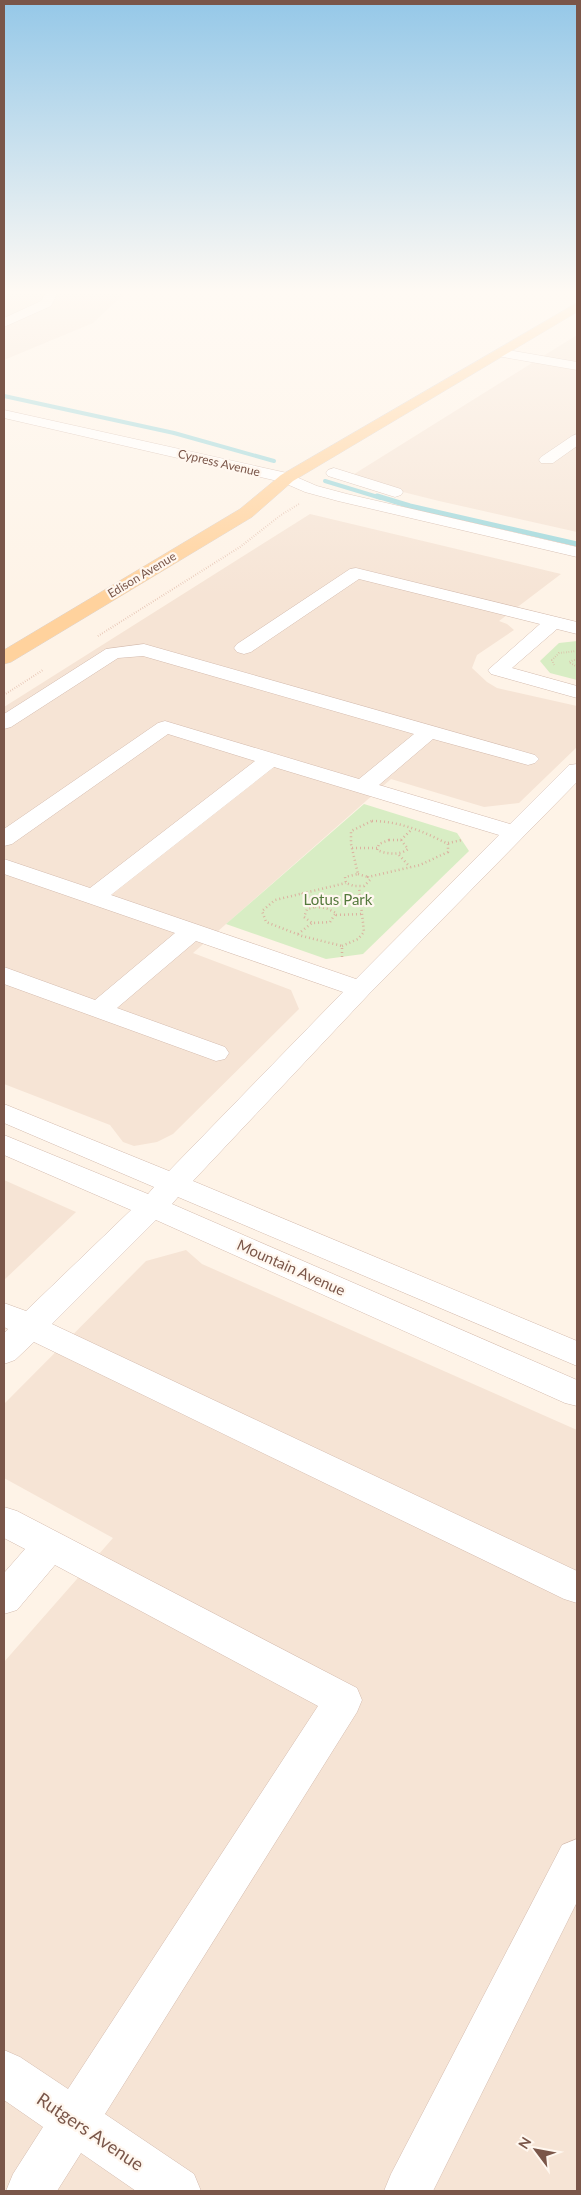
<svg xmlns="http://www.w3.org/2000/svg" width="581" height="2195" viewBox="0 0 581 2195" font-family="Lato,sans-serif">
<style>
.residential{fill:#f6e4d5}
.green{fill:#d8edc4}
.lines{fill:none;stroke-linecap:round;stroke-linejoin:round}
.stream-far1{stroke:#9fd8dc;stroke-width:4}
.stream{stroke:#9fd8dc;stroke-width:5}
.minor-casing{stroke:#d4bbae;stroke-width:1}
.major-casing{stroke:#dcd3d0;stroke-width:1}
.path-far1{stroke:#dbb19f;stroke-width:2;stroke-dasharray:0.5 2;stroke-linecap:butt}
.path{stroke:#dbb19f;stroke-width:2.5;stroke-dasharray:1 3;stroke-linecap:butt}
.minor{fill:#fff;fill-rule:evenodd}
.major{fill:#ffd29d;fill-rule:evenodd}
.labels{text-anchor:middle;stroke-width:4.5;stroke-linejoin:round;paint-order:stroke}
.far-street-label{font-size:12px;fill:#7a5649;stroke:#fff7ef}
.park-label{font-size:15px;fill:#557a3d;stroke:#fff7ef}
.street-label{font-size:15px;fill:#7a5649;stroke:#fff7ef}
.near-street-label{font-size:18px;fill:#7a5649;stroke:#fff7ef}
</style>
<rect width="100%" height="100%" fill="#fef3e7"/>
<g class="residential">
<polygon points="4,290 128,290 93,323 4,360"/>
<polygon points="577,335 577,532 439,501 383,487 351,476"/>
<polygon points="310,514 561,574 499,621 507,624 514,630 477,655 472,668 487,682 497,688 577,706 577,747 519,803 484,807 391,779 193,953 291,990 299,1009 173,1134 157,1142 134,1146 123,1142 110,1125 4,1084 4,707"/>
<polygon points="4,1180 76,1212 4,1280"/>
<polygon points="186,1250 202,1264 577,1430 577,2191 4,2191 4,1662 113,1538 4,1478 4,1404 146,1261"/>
</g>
<g class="green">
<polygon points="577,641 577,680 550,673 540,661 559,643"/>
<polygon points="364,804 457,833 469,851 363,954 326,959 226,924"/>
</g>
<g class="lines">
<g class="stream-far1">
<polyline points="4,396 174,433 274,461"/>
<polyline points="325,481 381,498"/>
</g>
<polyline class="stream" points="377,496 410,506 577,544"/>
<g class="minor-casing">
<g id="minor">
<polygon points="47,290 59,290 51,306 4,327 4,318 41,301"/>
<polygon points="502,349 577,362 577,370 497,356 495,353"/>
<polygon points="4,410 287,473 317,486 347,494 577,547 577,557 338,501 305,492 282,482 4,418"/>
<polygon points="577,434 577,446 553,463 541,463 539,460 541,457 572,436"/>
<polygon points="334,468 401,489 403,492 401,495 395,497 328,476 326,473 328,470"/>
<polygon points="356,568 577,622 577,634 557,629 512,668 577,686 577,698 491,674 488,670 540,624 359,579 251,652 244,654 237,652 234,648 237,644 350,569"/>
<path d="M144,644L535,755L539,759L535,763L528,765L433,739L379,785L510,824L569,765L577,764V782L369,994L193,1181L577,1341V1366L178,1197L172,1204L577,1380V1406L565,1403L156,1220L52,1324L577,1571V1603L564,1599L34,1342L15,1360L4,1364V1333L8,1329L4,1327V1303L26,1311L131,1210L4,1155V1135L148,1194L154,1187L4,1123V1104L169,1171L343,992L196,941L117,1008L225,1047L229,1053L225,1059L216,1061L4,984V967L95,1000L175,933L4,874V859L90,888L255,761L168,734L12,844L4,846V829L158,723L165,721L359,779L414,734L143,656L118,658L11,727L4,729V714L106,649ZM274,767L499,835L356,979L111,895Z"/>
<polygon points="4,1507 17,1511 357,1688 362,1700 357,1712 105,2114 194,2174 201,2191 136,2191 81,2153 57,2191 6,2191 13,2174 43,2127 4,2100 4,2050 20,2057 68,2089 318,1706 55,1565 17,1610 4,1614 4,1573 25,1549 4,1538"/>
<polygon points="577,1839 577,1902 433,2191 384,2191 391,2174 562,1845"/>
</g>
</g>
<g class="major-casing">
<polygon id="major" points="577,303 577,312 293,481 252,517 11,662 4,664 4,650 240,509 281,475"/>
</g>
<g class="path-far1">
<polyline points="98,636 240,547 281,515 299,504"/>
<polyline points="577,659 569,662 577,667"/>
<polyline points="554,665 552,660 559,653 577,651"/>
<polyline points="4,695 43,670"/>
</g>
<g class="path">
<path d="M372,821C399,821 425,832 448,844V852L420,865L368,877L370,880L364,886H354L346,883L345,877L358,874L351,844V831Z"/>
<path d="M389,840H401L408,849C399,856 387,854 377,850L379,844Z"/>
<polyline points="401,840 412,829"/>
<polyline points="448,843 462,840"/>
<polyline points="352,848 378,848"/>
<polyline points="399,855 410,867"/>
<polyline points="358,874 368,877"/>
<polyline points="302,893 313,907"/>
<polygon points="315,907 326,908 336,913 330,922 312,923 304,917 307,909"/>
<polyline points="336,915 362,914"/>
<polyline points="298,934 312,923"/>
<polyline points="342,946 358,939 364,932 359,887"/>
<polyline points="342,957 342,946 302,936 266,922 262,911 275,900 346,883"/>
</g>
<use href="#minor" class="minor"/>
<use href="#major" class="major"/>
</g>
<linearGradient id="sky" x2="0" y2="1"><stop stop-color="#95c8e8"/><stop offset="0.49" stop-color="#fffaf4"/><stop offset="1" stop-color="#fffaf4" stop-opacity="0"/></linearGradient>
<rect width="581" height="597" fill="url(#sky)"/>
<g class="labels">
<g class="far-street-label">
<text transform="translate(219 463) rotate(13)" y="4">Cypress Avenue</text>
<text transform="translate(142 575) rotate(-31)" y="4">Edison Avenue</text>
</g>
<g class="park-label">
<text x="338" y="905">Lotus Park</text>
</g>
<g class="street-label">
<text transform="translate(291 1268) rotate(24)" y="5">Mountain Avenue</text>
</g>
<g class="near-street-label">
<text transform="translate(90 2132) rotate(34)" y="6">Rutgers Avenue</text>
</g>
</g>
<rect width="581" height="2195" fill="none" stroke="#7a5649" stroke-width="10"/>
<g transform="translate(536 2150) rotate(302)" stroke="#fff7ef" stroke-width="4" paint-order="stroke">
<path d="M0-4L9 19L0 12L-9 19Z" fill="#7a5649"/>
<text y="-8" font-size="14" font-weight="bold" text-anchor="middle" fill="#7a5649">N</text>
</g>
</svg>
